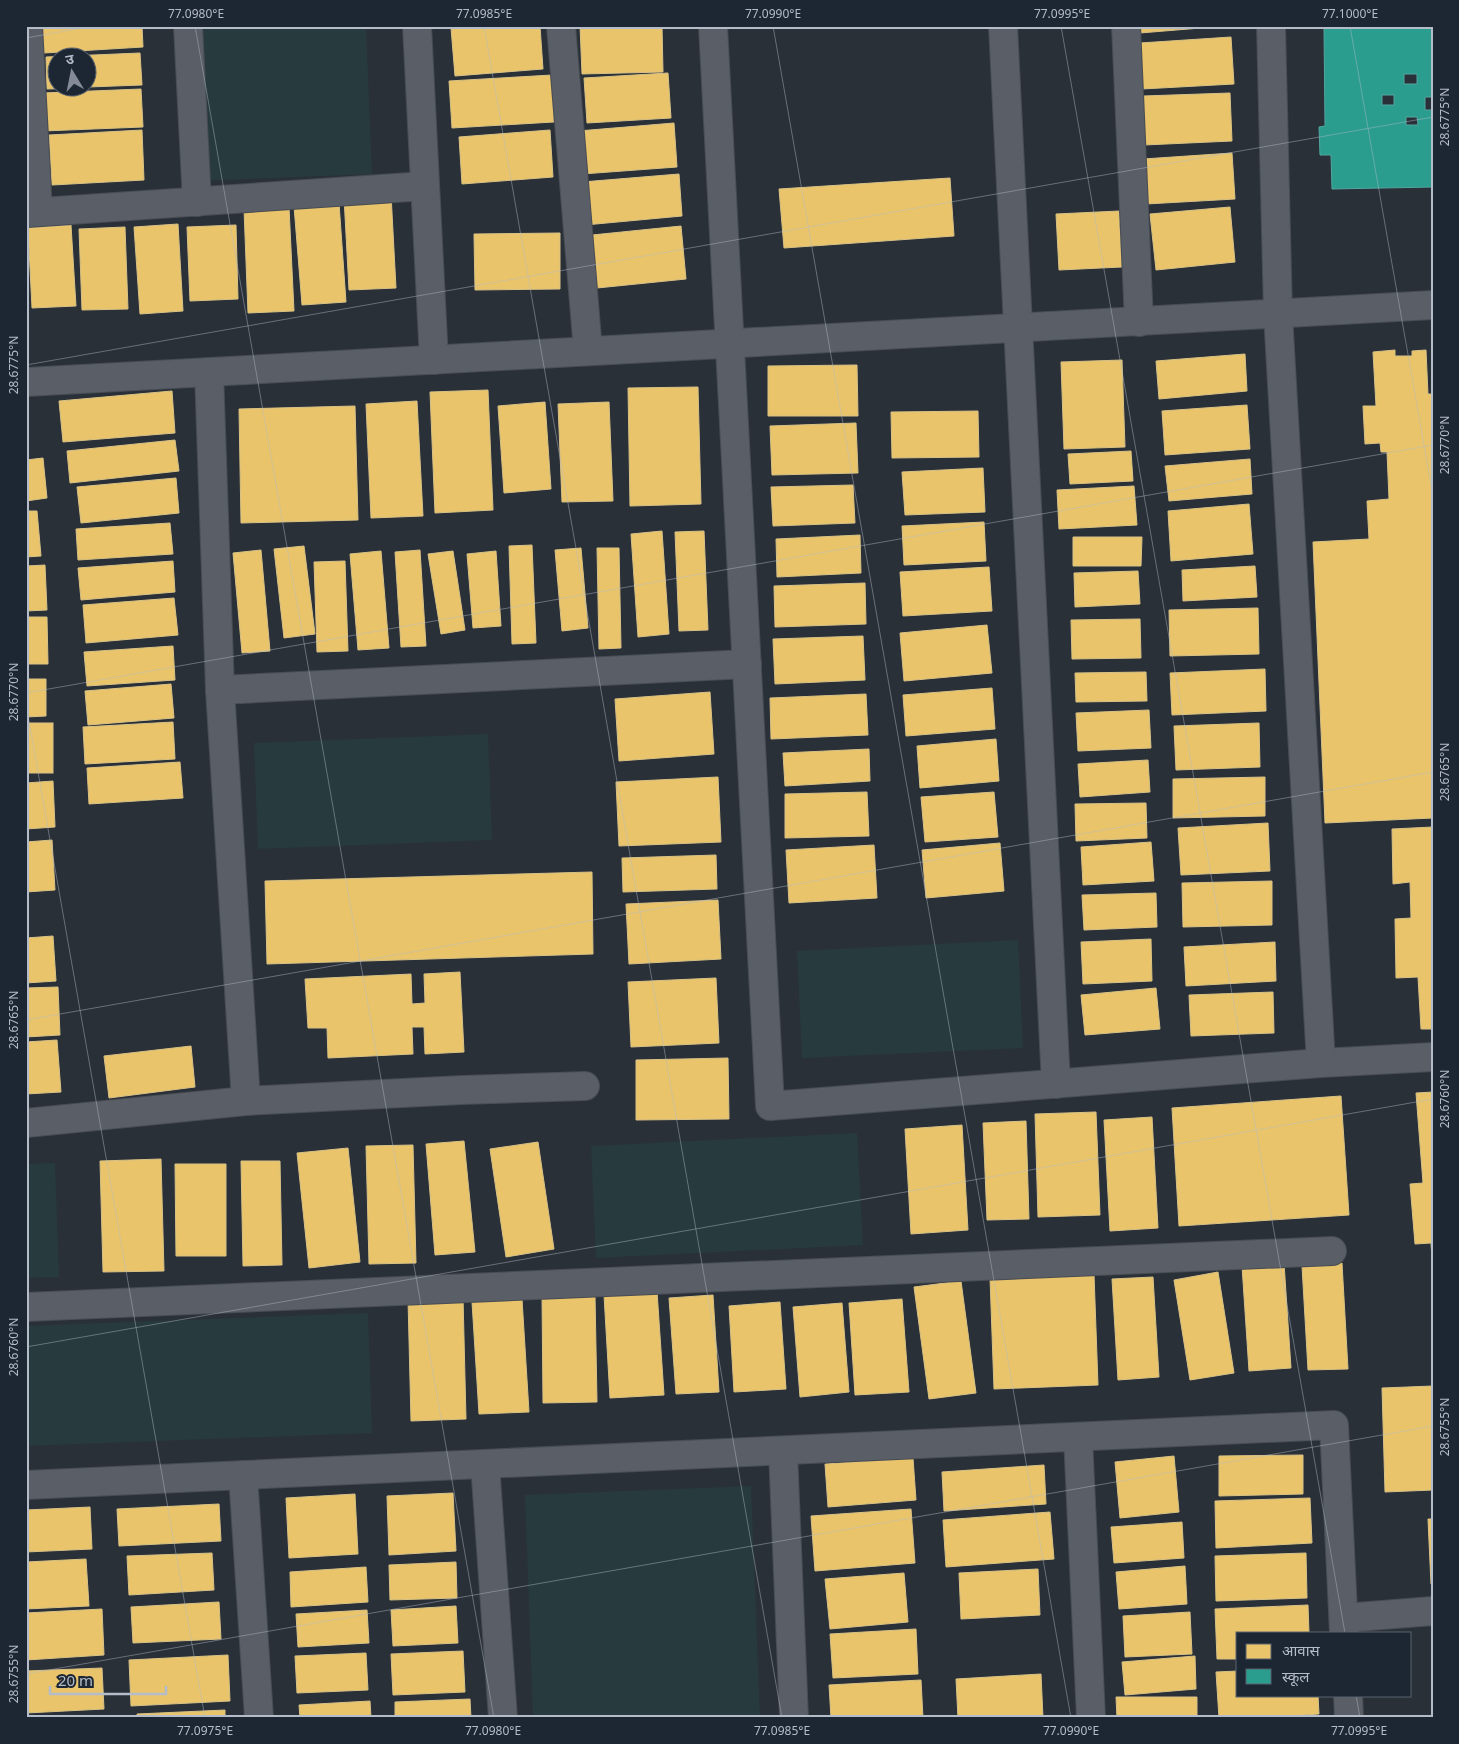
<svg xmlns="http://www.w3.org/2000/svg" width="1459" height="1744" viewBox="0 0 1459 1744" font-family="'Noto Sans','Noto Sans Devanagari',sans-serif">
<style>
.green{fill:#273a3e}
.homes{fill:#e9c46a;stroke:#d9c286}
.schools{fill:#2a9d8f;stroke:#53a6a0;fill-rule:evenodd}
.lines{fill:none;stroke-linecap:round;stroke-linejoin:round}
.minor-casing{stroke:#484c53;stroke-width:30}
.minor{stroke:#5a5e66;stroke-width:28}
.ticks{fill:none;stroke:#b4bcc9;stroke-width:1;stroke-opacity:0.45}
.neatline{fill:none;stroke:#b4bcc9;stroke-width:2}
.ticks-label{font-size:12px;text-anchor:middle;fill:#b4bcc9}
</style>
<rect width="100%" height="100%" fill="#2a3038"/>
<g class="green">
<polygon points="192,26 366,26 372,174 198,181"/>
<polygon points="488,734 492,840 258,849 254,743"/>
<polygon points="1018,940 1023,1048 802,1058 797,951"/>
<polygon points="857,1133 863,1245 596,1258 591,1146"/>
<polygon points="55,1163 59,1277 26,1278 26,1164"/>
<polygon points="368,1313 372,1433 26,1446 26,1326"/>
<polygon points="751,1486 760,1718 533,1718 525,1495"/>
</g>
<g class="homes">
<polygon points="42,26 142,26 143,47 44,53"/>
<polygon points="471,26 540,26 543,69 455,76 451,28"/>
<polygon points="580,26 662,26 663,72 582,74"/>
<polygon points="1139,26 1225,26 1140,33"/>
<polygon points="1231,37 1234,84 1142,89 1140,43"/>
<polygon points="140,53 142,85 88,87 88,58 58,58 58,88 87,88 47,89 46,57"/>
<polygon points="668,73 671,118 587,123 584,78"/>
<polygon points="552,75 554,122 452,128 449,81"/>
<polygon points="141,89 143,127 43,131 42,93"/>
<polygon points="1230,93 1232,141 1144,145 1143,96"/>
<polygon points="674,123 677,167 582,174 578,131"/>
<polygon points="142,130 144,180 52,185 49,135"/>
<polygon points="550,130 553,177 462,184 459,137"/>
<polygon points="1232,153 1235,199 1146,204 1143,159"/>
<polygon points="679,174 682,216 585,225 582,182"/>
<polygon points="950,178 954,236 784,248 779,189"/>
<polygon points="391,194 396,288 349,290 344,197"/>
<polygon points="339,203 346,302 302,305 294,206"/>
<polygon points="289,207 294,311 248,313 244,209"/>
<polygon points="1230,207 1235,262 1156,270 1150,214"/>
<polygon points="1119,211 1122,267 1059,270 1056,214"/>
<polygon points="178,224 183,311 140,314 134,227"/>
<polygon points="71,225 76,306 32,308 28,228"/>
<polygon points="236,225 238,299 190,301 187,227"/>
<polygon points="681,226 686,279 597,288 592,235"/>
<polygon points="125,227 128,309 82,310 79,229"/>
<polygon points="560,233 560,289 475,290 474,234"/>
<polygon points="1395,350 1395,356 1412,356 1412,351 1426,350 1428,394 1433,394 1433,818 1325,823 1313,542 1369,539 1367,501 1389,499 1387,452 1381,452 1380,443 1365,444 1363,406 1376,406 1373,352"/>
<polygon points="1245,354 1247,391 1159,399 1156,361"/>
<polygon points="1122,360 1125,447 1064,449 1061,362"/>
<polygon points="857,365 858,416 768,416 768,366"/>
<polygon points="698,387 701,504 630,506 628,388"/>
<polygon points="488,390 493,510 435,513 430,392"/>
<polygon points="172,391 175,433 63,442 59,401"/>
<polygon points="417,401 423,516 371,518 366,404"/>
<polygon points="545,402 551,489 504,493 498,406"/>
<polygon points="609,402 613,501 562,502 558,404"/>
<polygon points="1247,405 1250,449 1165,455 1162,411"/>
<polygon points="355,406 358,520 241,523 239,409"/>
<polygon points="978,411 979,457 892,458 891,412"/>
<polygon points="856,423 858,473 772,475 770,426"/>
<polygon points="175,440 179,471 70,483 67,451"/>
<polygon points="1131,451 1133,481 1070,484 1068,454"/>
<polygon points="43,458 47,498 26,501 26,460"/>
<polygon points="1250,459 1252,494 1169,501 1165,466"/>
<polygon points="983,468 985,512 905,515 902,472"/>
<polygon points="176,478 179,513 81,523 77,487"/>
<polygon points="853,485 855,523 773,526 771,487"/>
<polygon points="1134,486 1137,525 1059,529 1057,490"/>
<polygon points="1249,504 1253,554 1171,561 1168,511"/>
<polygon points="26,511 37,511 41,556 26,557"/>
<polygon points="984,522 986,561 904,565 902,526"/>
<polygon points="170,523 173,554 78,560 76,529"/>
<polygon points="662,531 669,634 638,637 631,534"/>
<polygon points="704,531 708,630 679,631 675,532"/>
<polygon points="860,535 861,573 777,577 776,539"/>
<polygon points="1073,537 1142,537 1141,566 1073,566"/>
<polygon points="532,545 536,643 512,644 509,546"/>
<polygon points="304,546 315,634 284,638 274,549"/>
<polygon points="581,548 588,628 562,631 555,550"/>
<polygon points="597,548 619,548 621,648 599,649"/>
<polygon points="261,550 270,651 242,653 233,553"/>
<polygon points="420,550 426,646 401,647 395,552"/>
<polygon points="381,551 389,648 358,650 350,554"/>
<polygon points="453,551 465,630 441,634 428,554"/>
<polygon points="496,551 501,626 473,628 467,554"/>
<polygon points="173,561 175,592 81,600 78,568"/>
<polygon points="345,561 348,651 317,652 314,562"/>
<polygon points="45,565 47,610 26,611 26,566"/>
<polygon points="1255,566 1257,597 1183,601 1182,570"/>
<polygon points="989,567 992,611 903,616 900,572"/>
<polygon points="1138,571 1140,604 1075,607 1074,573"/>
<polygon points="865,583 866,624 775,627 774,586"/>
<polygon points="174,598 178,635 86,643 83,605"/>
<polygon points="1258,608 1259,654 1170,656 1169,610"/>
<polygon points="26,617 47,617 48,664 26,664"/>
<polygon points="1140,619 1141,658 1072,659 1071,620"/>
<polygon points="987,625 992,673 904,681 900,633"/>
<polygon points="863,636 865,680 775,684 773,639"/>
<polygon points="173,646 175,680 87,686 84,652"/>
<polygon points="1265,669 1266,711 1172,715 1170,673"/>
<polygon points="1146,672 1147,701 1076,702 1075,673"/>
<polygon points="26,679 46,679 46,716 26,717"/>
<polygon points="171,684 174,718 88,725 85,691"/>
<polygon points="992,688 995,729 906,736 903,695"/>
<polygon points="710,692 714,754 619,761 615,699"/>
<polygon points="866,694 868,735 771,739 770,698"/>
<polygon points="1149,710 1151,748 1078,751 1076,713"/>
<polygon points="173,722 175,759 85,764 83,727"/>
<rect x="26" y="723" width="27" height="50"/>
<polygon points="1259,723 1260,767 1176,770 1174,726"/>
<polygon points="996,739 999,781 920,788 917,746"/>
<polygon points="869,749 870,781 785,786 783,753"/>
<polygon points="1148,760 1150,792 1080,797 1078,764"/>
<polygon points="180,762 183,798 89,804 87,768"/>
<polygon points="718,777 721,842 619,846 616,782"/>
<polygon points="1265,777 1265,816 1173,818 1173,779"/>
<polygon points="53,781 55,827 26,829 26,783"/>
<polygon points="867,792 869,836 785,838 785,794"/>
<polygon points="994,792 998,837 925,842 921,797"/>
<polygon points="1146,803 1147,838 1076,841 1075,804"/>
<polygon points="1268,823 1270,871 1181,875 1178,828"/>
<polygon points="1433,827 1433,1029 1421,1029 1418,977 1396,978 1395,919 1411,918 1410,882 1393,884 1392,829"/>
<polygon points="52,840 55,890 26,892 26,842"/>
<polygon points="1151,842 1154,881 1083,885 1081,847"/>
<polygon points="1000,843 1004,891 926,898 922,850"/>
<polygon points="874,845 877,898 789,903 786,850"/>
<polygon points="716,855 717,889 623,892 622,858"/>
<polygon points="592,872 593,954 267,964 265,881"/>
<polygon points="1272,881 1272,925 1183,927 1182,883"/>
<polygon points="1156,893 1157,927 1084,930 1082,895"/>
<polygon points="718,900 721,959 629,964 626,904"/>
<polygon points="53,936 56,981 26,983 26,938"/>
<polygon points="1151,939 1152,981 1083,984 1081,942"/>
<polygon points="1275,942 1276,981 1186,986 1184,947"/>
<polygon points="460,972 464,1052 425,1054 424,1027 412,1027 413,1054 328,1058 327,1028 308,1028 305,979 411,974 412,1004 425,1003 424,974"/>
<polygon points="716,978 719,1043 631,1047 628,982"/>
<polygon points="58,987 60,1035 26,1037 26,988"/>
<polygon points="1156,988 1160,1029 1085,1035 1081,995"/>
<polygon points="1273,992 1274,1033 1191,1036 1189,995"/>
<polygon points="57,1040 61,1092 26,1094 26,1042"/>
<polygon points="191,1046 195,1087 109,1098 104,1056"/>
<polygon points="728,1058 729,1119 636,1120 636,1060"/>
<polygon points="1433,1092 1433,1274 1431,1243 1415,1244 1410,1184 1423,1183 1416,1093"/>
<polygon points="1341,1096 1349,1215 1179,1226 1172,1108"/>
<polygon points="1096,1112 1100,1215 1038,1217 1035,1114"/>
<polygon points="1152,1117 1158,1228 1110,1231 1104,1120"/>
<polygon points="1026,1121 1029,1219 987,1220 983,1123"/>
<polygon points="962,1125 968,1230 911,1234 905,1129"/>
<polygon points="464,1141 475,1252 435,1255 426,1144"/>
<polygon points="538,1142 554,1249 506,1257 490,1149"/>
<polygon points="413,1145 416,1263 369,1264 366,1146"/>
<polygon points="348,1148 360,1262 309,1268 297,1153"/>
<polygon points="161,1159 164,1271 103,1272 100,1161"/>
<polygon points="241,1161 280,1161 282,1265 243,1266"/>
<polygon points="175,1164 226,1164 226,1256 176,1256"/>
<polygon points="1284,1263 1291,1368 1249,1371 1242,1266"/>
<polygon points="1342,1263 1348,1369 1308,1370 1302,1266"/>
<polygon points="1218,1272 1234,1373 1190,1380 1174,1280"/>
<polygon points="1094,1274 1098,1385 994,1389 990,1278"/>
<polygon points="1153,1277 1159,1377 1118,1380 1112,1279"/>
<polygon points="961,1281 976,1393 929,1399 914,1287"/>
<polygon points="657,1291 664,1395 610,1398 604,1295"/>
<polygon points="595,1295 597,1402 543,1403 542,1296"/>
<polygon points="713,1295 719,1392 676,1394 669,1298"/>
<polygon points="463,1297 466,1419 411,1421 408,1299"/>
<polygon points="522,1299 529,1412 479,1414 472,1302"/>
<polygon points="902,1299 909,1392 855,1395 849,1303"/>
<polygon points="780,1302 786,1389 734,1392 729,1306"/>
<polygon points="842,1303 849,1392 800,1397 793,1307"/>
<polygon points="1433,1386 1433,1490 1385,1492 1382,1388"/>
<polygon points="1303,1455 1303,1494 1219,1496 1219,1456"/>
<polygon points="1174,1456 1179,1512 1120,1518 1115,1462"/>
<polygon points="913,1458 916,1500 828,1507 825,1464"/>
<polygon points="1044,1465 1046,1504 944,1511 942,1472"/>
<polygon points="453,1493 456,1551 389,1555 387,1496"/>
<polygon points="355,1494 358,1554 289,1558 286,1498"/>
<polygon points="1310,1498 1312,1543 1216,1548 1215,1501"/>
<polygon points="219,1504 221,1541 119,1546 117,1509"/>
<polygon points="90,1507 92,1549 26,1552 26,1510"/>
<polygon points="911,1509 915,1563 815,1571 811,1516"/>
<polygon points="1050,1512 1054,1559 946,1567 943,1520"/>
<polygon points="1428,1519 1433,1519 1433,1584 1431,1584"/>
<polygon points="1182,1522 1184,1558 1114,1563 1111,1527"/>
<polygon points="212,1553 214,1590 129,1595 127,1556"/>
<polygon points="1306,1553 1307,1598 1216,1601 1215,1556"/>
<polygon points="86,1559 89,1606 26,1609 26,1562"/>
<polygon points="456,1562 457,1598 390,1600 389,1565"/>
<polygon points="1185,1566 1187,1604 1119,1609 1116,1572"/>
<polygon points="366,1567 368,1602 291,1607 290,1572"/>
<polygon points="1038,1569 1040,1615 961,1619 959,1573"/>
<polygon points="904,1573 908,1622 830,1629 825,1579"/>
<polygon points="219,1602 221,1639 133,1643 131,1607"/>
<polygon points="1308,1605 1309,1633 1238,1633 1238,1659 1217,1659 1215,1609"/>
<polygon points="456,1606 458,1643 393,1646 391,1610"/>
<polygon points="102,1609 104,1655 26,1660 26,1613"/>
<polygon points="367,1610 369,1643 298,1647 296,1614"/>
<polygon points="1190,1612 1192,1654 1125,1657 1123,1616"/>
<polygon points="916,1629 918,1674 833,1678 830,1634"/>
<polygon points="463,1651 465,1692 393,1695 391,1654"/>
<polygon points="366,1653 368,1690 297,1693 295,1656"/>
<polygon points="228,1655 230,1701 131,1706 129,1660"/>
<polygon points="1195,1656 1196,1689 1125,1695 1122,1662"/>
<polygon points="102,1668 104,1709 26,1713 26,1671"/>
<polygon points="1238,1671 1238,1695 1318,1695 1319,1714 1263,1718 1219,1718 1216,1672"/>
<polygon points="1041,1674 1043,1718 958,1718 956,1679"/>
<polygon points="921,1680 923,1718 831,1718 829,1685"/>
<polygon points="1116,1697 1197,1697 1197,1718 1117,1718"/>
<polygon points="470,1699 471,1718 395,1718 395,1702"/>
<polygon points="370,1701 371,1718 300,1718 299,1705"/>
<polygon points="225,1710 225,1718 137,1718 137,1714"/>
</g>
<path class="schools" d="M1362,26H1433V97H1425V110H1433V187L1332,189L1331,155H1320L1319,127L1325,126L1324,28H1362ZM1404,74H1417V84H1404ZM1382,95H1394V105H1382ZM1406,117H1417L1418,125H1406Z"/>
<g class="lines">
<g class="minor-casing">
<g id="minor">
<polyline points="28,26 38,212"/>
<polyline points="188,26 197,202"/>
<polyline points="417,26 434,360"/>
<polyline points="561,26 588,351"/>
<polyline points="713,26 770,1106 1321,1063 1433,1057"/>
<polyline points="1003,26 1056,1084"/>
<polyline points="1126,26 1139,322"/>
<polyline points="1271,26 1278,314 1321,1063"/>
<polyline points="26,213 425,186"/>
<polyline points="209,372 220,690 246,1101"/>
<polyline points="26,382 1433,305"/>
<polyline points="220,690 747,664"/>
<polyline points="26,1123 246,1101 462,1090 585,1086"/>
<polyline points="26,1307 1332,1251"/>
<polyline points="1078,1437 1091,1718"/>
<polyline points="783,1451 794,1718"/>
<polyline points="485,1464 503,1718"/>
<polyline points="243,1475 259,1718"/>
<polyline points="26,1485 1334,1425 1344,1633"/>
<polyline points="1344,1618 1433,1611"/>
<polyline points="1348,1695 1349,1718"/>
</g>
</g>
<use href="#minor" class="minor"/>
</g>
<path class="ticks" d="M195,26L494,1718M484,26L782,1718M773,26L1071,1718M1061,26L1345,1633M1350,26L1433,496M26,38L93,26M26,365L1433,117M26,693L1433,445M26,704L205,1718M26,1020L1433,772M26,1347L1433,1099M26,1674L1433,1426M1356,1695L1360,1718"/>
<rect width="1459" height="1744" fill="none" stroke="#1d2633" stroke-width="55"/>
<rect x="1236" y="1632" width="175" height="65" fill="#1d2633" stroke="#59626f"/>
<rect x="1246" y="1644" width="25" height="15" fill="#e9c46a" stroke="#59626f"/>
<text x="1282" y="1656" font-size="15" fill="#b4bcc9">आवास</text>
<rect x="1246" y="1669" width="25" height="15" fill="#2a9d8f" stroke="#59626f"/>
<text x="1282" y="1682" font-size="15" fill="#b4bcc9">स्कूल</text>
<g transform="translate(72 72) rotate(350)"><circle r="24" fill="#1d2633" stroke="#59626f"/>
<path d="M0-4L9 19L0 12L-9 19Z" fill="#848b96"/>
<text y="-8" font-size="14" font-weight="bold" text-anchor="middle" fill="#b4bcc9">उ</text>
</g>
<path d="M50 1686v8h116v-8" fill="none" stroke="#b4bcc9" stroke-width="2.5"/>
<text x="58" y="1686" font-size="15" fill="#b4bcc9" stroke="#1d2633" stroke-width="4" paint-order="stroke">20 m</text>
<rect x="28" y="28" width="1404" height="1688" class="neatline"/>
<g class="ticks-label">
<text x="196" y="18">77.0980°E</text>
<text x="484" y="18">77.0985°E</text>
<text x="773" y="18">77.0990°E</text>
<text x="1062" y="18">77.0995°E</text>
<text x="1350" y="18">77.1000°E</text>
<text transform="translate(1445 117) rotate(-90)" y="4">28.6775°N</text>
<text transform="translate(14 365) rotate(-90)" y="4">28.6775°N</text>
<text transform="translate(1445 445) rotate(-90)" y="4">28.6770°N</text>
<text transform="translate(14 692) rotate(-90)" y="4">28.6770°N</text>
<text transform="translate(1445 772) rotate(-90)" y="4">28.6765°N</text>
<text transform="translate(14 1020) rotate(-90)" y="4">28.6765°N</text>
<text transform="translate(1445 1099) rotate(-90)" y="4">28.6760°N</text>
<text transform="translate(14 1347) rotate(-90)" y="4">28.6760°N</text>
<text transform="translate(1445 1427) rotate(-90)" y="4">28.6755°N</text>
<text transform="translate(14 1674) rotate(-90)" y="4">28.6755°N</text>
<text x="205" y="1735">77.0975°E</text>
<text x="493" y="1735">77.0980°E</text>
<text x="782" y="1735">77.0985°E</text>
<text x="1071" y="1735">77.0990°E</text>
<text x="1359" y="1735">77.0995°E</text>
</g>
</svg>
